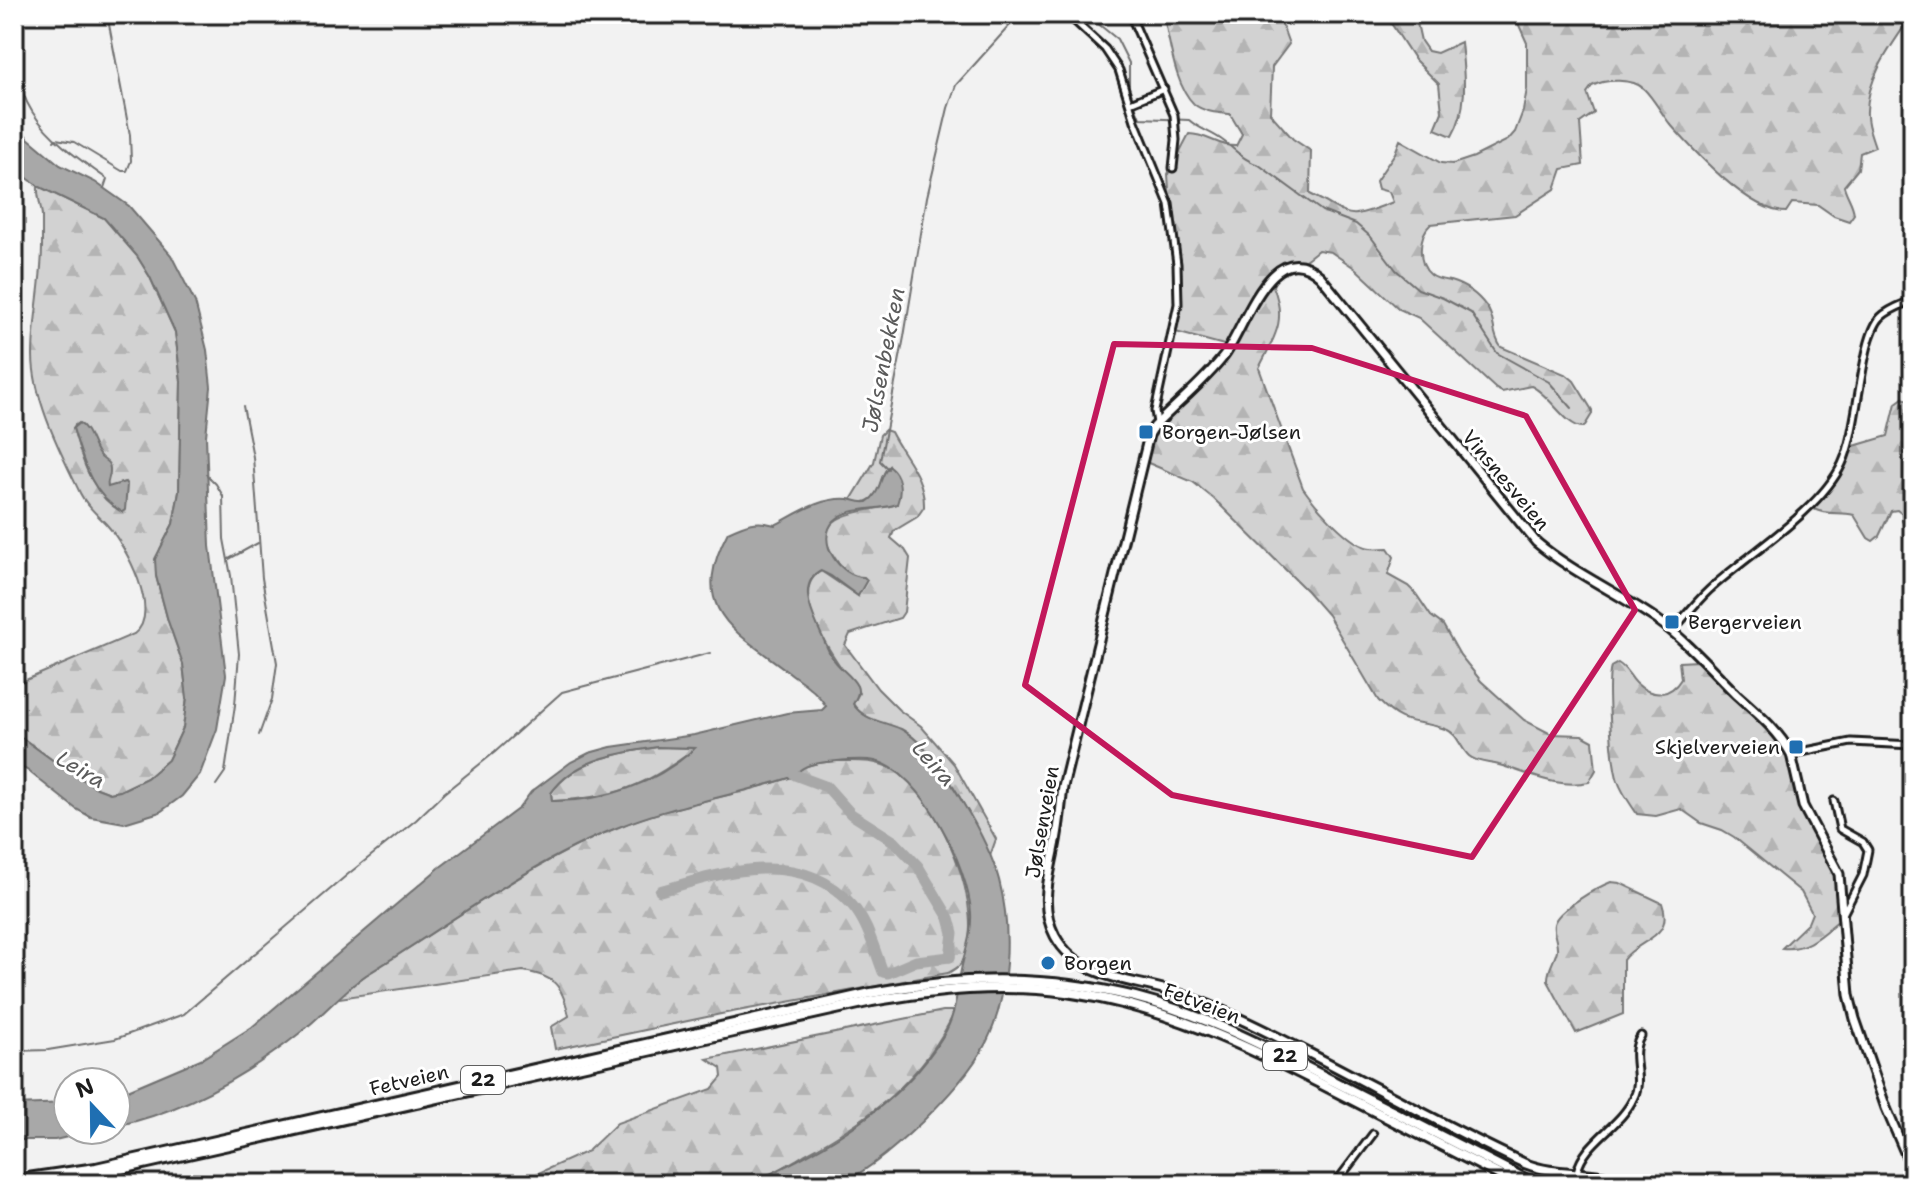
<svg xmlns="http://www.w3.org/2000/svg" width="1927" height="1198" viewBox="0 0 1927 1198" font-family="'Shantell Sans',sans-serif">
<style>
.forest{fill:url(#forest-firs);stroke:#777;stroke-width:2;fill-rule:evenodd}
.water{fill:#a8a8a8;stroke:#707070;stroke-width:2;fill-rule:evenodd}
.lines{fill:none;stroke-linecap:round;stroke-linejoin:round}
.stream{stroke:#707070;stroke-width:2}
.river{stroke:#a8a8a8;stroke-width:11}
.minor-casing{stroke:#1c1c1c;stroke-width:11}
.secondary-casing{stroke:#1c1c1c;stroke-width:13}
.trunk-casing{stroke:#1c1c1c;stroke-width:14}
.minor{stroke:#fff;stroke-width:5}
.secondary{stroke:#fff;stroke-width:7}
.trunk{stroke:#fff;stroke-width:8}
.marked{fill:none;stroke:#c2185b;stroke-width:6;stroke-linejoin:round}
.poi-dot{fill:#1f6fb2;stroke:#fff;stroke-width:3}
.labels{text-anchor:middle;stroke-width:6;stroke-linejoin:round;paint-order:stroke}
.shield{fill:#fff;stroke:#606060;stroke-width:2}
.shield-label{font-size:18px;font-weight:bold;fill:#1c1c1c}
.poi-label{font-size:20px;fill:#1c1c1c;stroke:#fff;text-anchor:start}
.street-label{font-size:20px;fill:#1c1c1c;stroke:#fff}
.water-label{font-size:22px;font-style:italic;fill:#5b5b5b;stroke:#fff}
</style>
<defs>
<pattern id="forest-firs" width="22" height="20" patternUnits="userSpaceOnUse" patternTransform="scale(2)"><rect width="22" height="20" fill="#d2d2d2"/><path d="M5 1l3.5 6h-7zM16 11l3.5 6h-7z" fill="#b4b4b4"/></pattern>
</defs>
<rect width="100%" height="100%" fill="#f2f2f2"/>
<filter id="ink" filterUnits="userSpaceOnUse"><feTurbulence type="fractalNoise" baseFrequency=".0125" numOctaves="2"/><feDisplacementMap in="SourceGraphic" scale="16" xChannelSelector="R" yChannelSelector="G"/><feConvolveMatrix kernelMatrix="1 2 1 2 8 2 1 2 1" color-interpolation-filters="sRGB"/></filter>
<g filter="url(#ink)">
<g class="forest">
<path d="M1163,14H1278L1289,44L1272,67L1270,113L1293,139L1311,151L1310,194C1354,216 1343,222 1393,202L1389,192L1378,189L1376,181L1395,153L1400,140L1441,163L1453,164L1474,157L1508,140L1515,132L1523,111L1527,89V43L1514,14H1913C1893,43 1865,79 1867,116C1867,126 1872,137 1875,147L1860,153L1858,169L1844,186C1847,197 1853,203 1854,214L1849,221L1834,216L1818,205L1792,203L1786,212C1749,212 1694,151 1670,124C1661,113 1654,99 1644,89C1633,78 1605,79 1592,86L1587,93L1594,113L1580,123L1583,165L1562,169L1555,189L1515,215L1431,224C1418,235 1417,264 1431,275C1436,279 1444,280 1450,281C1464,285 1477,294 1486,306C1496,318 1491,334 1501,347L1567,375L1574,381L1592,410V414L1584,427C1566,428 1550,394 1531,386L1502,392L1496,389L1419,318L1399,309L1356,269L1331,252L1318,250C1313,254 1307,259 1302,262C1288,270 1279,270 1273,286C1287,321 1275,336 1259,368L1303,488C1315,505 1344,538 1363,546C1371,550 1379,548 1388,548L1394,557L1388,575L1408,586L1416,594L1431,616L1443,625L1460,655L1481,681L1524,720L1551,734L1582,735L1593,741L1596,770L1589,782C1556,789 1529,773 1499,765C1489,762 1477,763 1469,756C1460,748 1458,733 1445,729C1414,718 1406,729 1378,700L1328,615L1307,591L1214,499L1193,482L1146,462L1149,429C1167,416 1230,367 1228,346L1172,331L1176,303L1168,174L1189,134C1207,134 1219,147 1236,146L1242,134L1230,114C1218,113 1203,112 1194,104C1174,85 1170,40 1163,14Z"/>
<path d="M1385,14H1415L1421,41L1428,51L1437,53L1461,42C1464,74 1469,107 1452,136L1435,129L1442,112L1439,84L1415,60Z"/>
<path d="M38,186L104,218L137,256L150,277L175,332L181,381L179,492L173,524L160,549L156,576L168,621L183,664L187,698L183,728L168,760L147,778L120,791L110,793L97,788L62,767L14,732V685L134,634C162,613 126,546 107,525C97,514 87,507 80,493C61,453 33,400 33,355C33,319 42,282 42,246C42,236 42,226 42,216C41,205 37,196 38,186ZM75,425L102,459L109,476L106,482L108,488L125,482L108,500C87,482 81,454 73,428Z"/>
<path d="M1903,398L1913,403V529L1906,528L1902,521V514L1897,510L1891,511L1879,536L1873,541L1868,538L1854,515C1840,511 1827,516 1814,509L1816,501L1835,479L1847,453L1854,446L1888,436L1896,403Z"/>
<path d="M885,430L891,432C904,458 925,476 924,507L917,517L894,531L891,538L905,550L910,558L904,612L900,618L850,634L845,645L878,689L899,710L921,726L954,764L996,839L990,856C969,815 949,767 912,737C894,723 866,724 853,704L859,693C843,671 782,592 821,571L858,596L856,577C842,571 837,562 830,550C810,509 876,512 897,504L889,466C875,480 887,496 861,503L851,500L874,462L880,435Z"/>
<path d="M1698,661L1722,683L1786,751L1798,771L1805,812L1839,879V920C1822,934 1807,951 1782,948L1808,923L1812,913L1801,892L1734,837L1722,830L1701,823L1681,809L1656,816L1637,814C1630,803 1622,793 1618,781C1612,765 1606,683 1611,667L1618,663C1627,668 1629,676 1636,683C1652,698 1670,697 1681,679L1679,662Z"/>
<path d="M657,747L696,748C645,787 615,798 552,801L551,793C576,758 617,754 657,747Z"/>
<path d="M835,761C857,761 875,759 894,770C939,796 990,913 962,962C960,967 953,970 948,973L721,1014L555,1049L551,1027L569,1016C562,984 554,976 523,971L340,998L339,995L366,975C449,924 528,864 618,827C675,804 737,796 794,776C803,763 820,763 835,761Z"/>
<path d="M1611,882L1620,883L1662,903C1675,939 1637,939 1623,960V1014L1576,1033L1548,981C1547,969 1555,961 1557,950C1558,941 1552,933 1554,924C1557,910 1598,887 1611,882Z"/>
<path d="M943,1011H955C924,1079 868,1120 804,1155C787,1165 768,1178 750,1183C731,1189 675,1184 652,1184C637,1169 603,1183 584,1184C561,1185 537,1184 514,1184L588,1151L617,1123L712,1089L722,1077L721,1068L707,1059Z"/>
</g>
<g class="water">
<polygon points="14,121 28,138 60,165 95,182 129,206 171,255 195,302 207,350 211,387 206,436 210,546 226,675 217,729 200,774 182,796 160,812 124,823 91,817 76,809 27,770 14,764 14,732 62,767 97,788 110,793 120,791 147,778 168,760 183,728 187,698 183,664 168,621 156,576 155,559 173,524 179,492 181,381 175,332 150,277 137,256 104,218 38,186 14,168"/>
<path d="M79,423C90,429 91,444 99,455C103,461 110,461 110,469C111,478 106,479 108,487L125,482L127,485L125,510L122,512C91,495 83,460 73,428Z"/>
<path d="M889,466C901,475 902,491 897,504C879,511 848,506 834,521C815,541 840,577 864,577L867,580L858,596L831,576L821,571C796,584 813,615 821,634C825,641 827,650 832,657C838,668 852,675 857,686C860,693 856,698 853,704C864,721 884,721 901,729C924,741 950,780 963,803C977,826 992,854 999,880C1012,929 1009,996 987,1041C972,1071 945,1099 922,1122C902,1141 865,1175 839,1183C823,1188 768,1184 748,1184C822,1151 900,1107 943,1036C958,1012 956,988 963,961C967,945 972,931 971,913C969,869 922,771 875,761C861,758 840,761 826,762C814,764 801,765 795,776C737,796 675,804 619,827C528,863 449,924 366,975C342,992 324,1014 301,1032C246,1076 185,1111 116,1126V1095L203,1058L252,1027L439,868L519,808L531,792L571,762L589,753L611,747L694,735L787,713L822,710L826,706C818,693 806,684 794,676C738,632 685,613 728,532C745,524 756,519 775,525C798,513 821,497 848,499C855,500 859,503 867,502C882,492 878,478 889,466ZM657,747L695,748C656,784 604,802 552,801L551,793C576,758 617,754 657,747Z"/>
<polygon points="68,1103 68,1130 97,1130 55,1140 14,1140 14,1105"/>
</g>
<g class="lines">
<g class="stream">
<path d="M24,14C0,101 43,134 107,179L104,188"/>
<path d="M1086,14L1117,39L1129,63V91L1140,118L1189,120C1199,129 1211,132 1222,140C1235,149 1244,161 1259,165L1322,211L1356,224L1371,237L1396,270L1418,289L1443,298L1471,313L1497,353L1549,382L1572,408"/>
<polyline points="54,141 56,139 74,142 122,171 127,171 131,161 130,135 107,14"/>
<polyline points="243,406 253,457 262,578 277,663 272,699 259,735"/>
<polyline points="888,469 880,461 904,337 927,197 948,108 956,85 1020,14"/>
<polyline points="206,474 216,484 223,496 224,539 231,576 239,654 235,705 225,772 216,785"/>
<polyline points="229,559 258,543"/>
<polyline points="14,1051 48,1050 115,1039 184,1014 347,875 416,820 444,793 495,752 562,692 710,653"/>
</g>
<g class="river">
<polyline points="795,775 827,787 851,814 895,842 918,866 949,918 953,933 950,957"/>
<path d="M660,891C722,872 802,847 852,905C868,923 874,949 883,972L888,973L916,961L950,957"/>
</g>
<g class="minor-casing">
<g id="minor">
<polyline points="1067,14 1105,49 1119,70 1135,121 1169,204 1177,264 1178,304 1155,411 1157,423"/>
<polyline points="1130,14 1174,115 1176,140 1173,168"/>
<polyline points="1130,103 1164,89"/>
<path d="M1672,631C1684,618 1695,603 1709,590C1747,555 1820,511 1842,464C1859,429 1860,338 1881,317C1889,309 1902,305 1913,300"/>
<polyline points="1791,754 1851,742 1913,745"/>
<polyline points="1834,801 1840,829 1863,842 1868,850 1863,875 1843,914"/>
<path d="M1577,1172C1584,1141 1621,1127 1634,1097C1644,1077 1628,1054 1641,1036"/>
<polyline points="1335,1184 1373,1134"/>
</g>
</g>
<g class="secondary-casing">
<path id="secondary" d="M1628,1184C1595,1168 1559,1177 1526,1164C1452,1130 1381,1090 1309,1053C1266,1031 1223,1009 1177,993C1134,979 1079,980 1055,936C1037,902 1052,870 1057,835C1060,819 1061,803 1063,787L1149,435L1154,427C1177,403 1204,382 1224,356C1245,328 1272,232 1320,276L1536,542C1573,573 1617,592 1656,619C1686,640 1711,669 1737,695C1757,713 1778,730 1791,754L1803,806L1839,874L1849,995L1855,1019L1886,1108L1913,1171"/>
</g>
<g class="trunk-casing">
<g id="trunk">
<path d="M14,1180L96,1168L871,993C959,976 1048,975 1135,997C1206,1015 1270,1049 1335,1082C1402,1116 1468,1150 1535,1184"/>
<path d="M54,1184L872,1001C936,990 1001,983 1066,992C1167,1006 1254,1049 1343,1095C1401,1125 1459,1154 1517,1184"/>
</g>
</g>
<use href="#minor" class="minor"/>
<use href="#secondary" class="secondary"/>
<use href="#trunk" class="trunk"/>
</g>
</g>
<path class="marked" d="M1114,344L1312,348L1526,416L1635,610L1472,857L1172,795L1025,685Z"/>
<g class="poi-dot">
<rect x="1138" y="424" width="16" height="16" rx="4"/>
<rect x="1664" y="614" width="16" height="16" rx="4"/>
<rect x="1788" y="739" width="16" height="16" rx="4"/>
<circle cx="1048" cy="963" r="8"/>
</g>
<g class="labels">
<g class="shield">
<rect x="1263" y="1042" width="44" height="28" rx="6"/>
<rect x="461" y="1066" width="44" height="28" rx="6"/>
</g>
<g class="shield-label">
<text x="1285" y="1062">22</text>
<text x="483" y="1086">22</text>
</g>
<g class="poi-label">
<text x="1162" y="439">Borgen-Jølsen</text>
<text x="1688" y="629">Bergerveien</text>
<text x="1780" y="754" text-anchor="end">Skjelverveien</text>
<text x="1064" y="970">Borgen</text>
</g>
<g class="street-label">
<text transform="translate(1506 480) rotate(50)" y="7">Vinsnesveien</text>
<text transform="translate(1042 822) rotate(-80)" y="7">Jølsenveien</text>
<text transform="translate(1202 1003) rotate(21)" y="7">Fetveien</text>
<text transform="translate(409 1080) rotate(-13)" y="7">Fetveien</text>
</g>
<g class="water-label">
<text transform="translate(883 360) rotate(-79)" y="8">Jølsenbekken</text>
<text transform="translate(934 763) rotate(48)" y="8">Leira</text>
<text transform="translate(81 769) rotate(30)" y="8">Leira</text>
</g>
</g>
<rect width="1927" height="1198" fill="none" stroke="#fff" stroke-width="48"/>
<rect x="24" y="24" width="1879" height="1150" fill="none" stroke="#1c1c1c" stroke-width="3" filter="url(#ink)"/>
<g transform="translate(92 1106) rotate(338)"><circle r="38" fill="#ffffff" stroke="#a4a4a4" stroke-width="2"/>
<path d="M0-6L14 30L0 20L-14 30Z" fill="#1f6fb2"/>
<text y="-12" font-size="22" font-weight="bold" text-anchor="middle" fill="#1c1c1c">N</text>
</g>
</svg>
